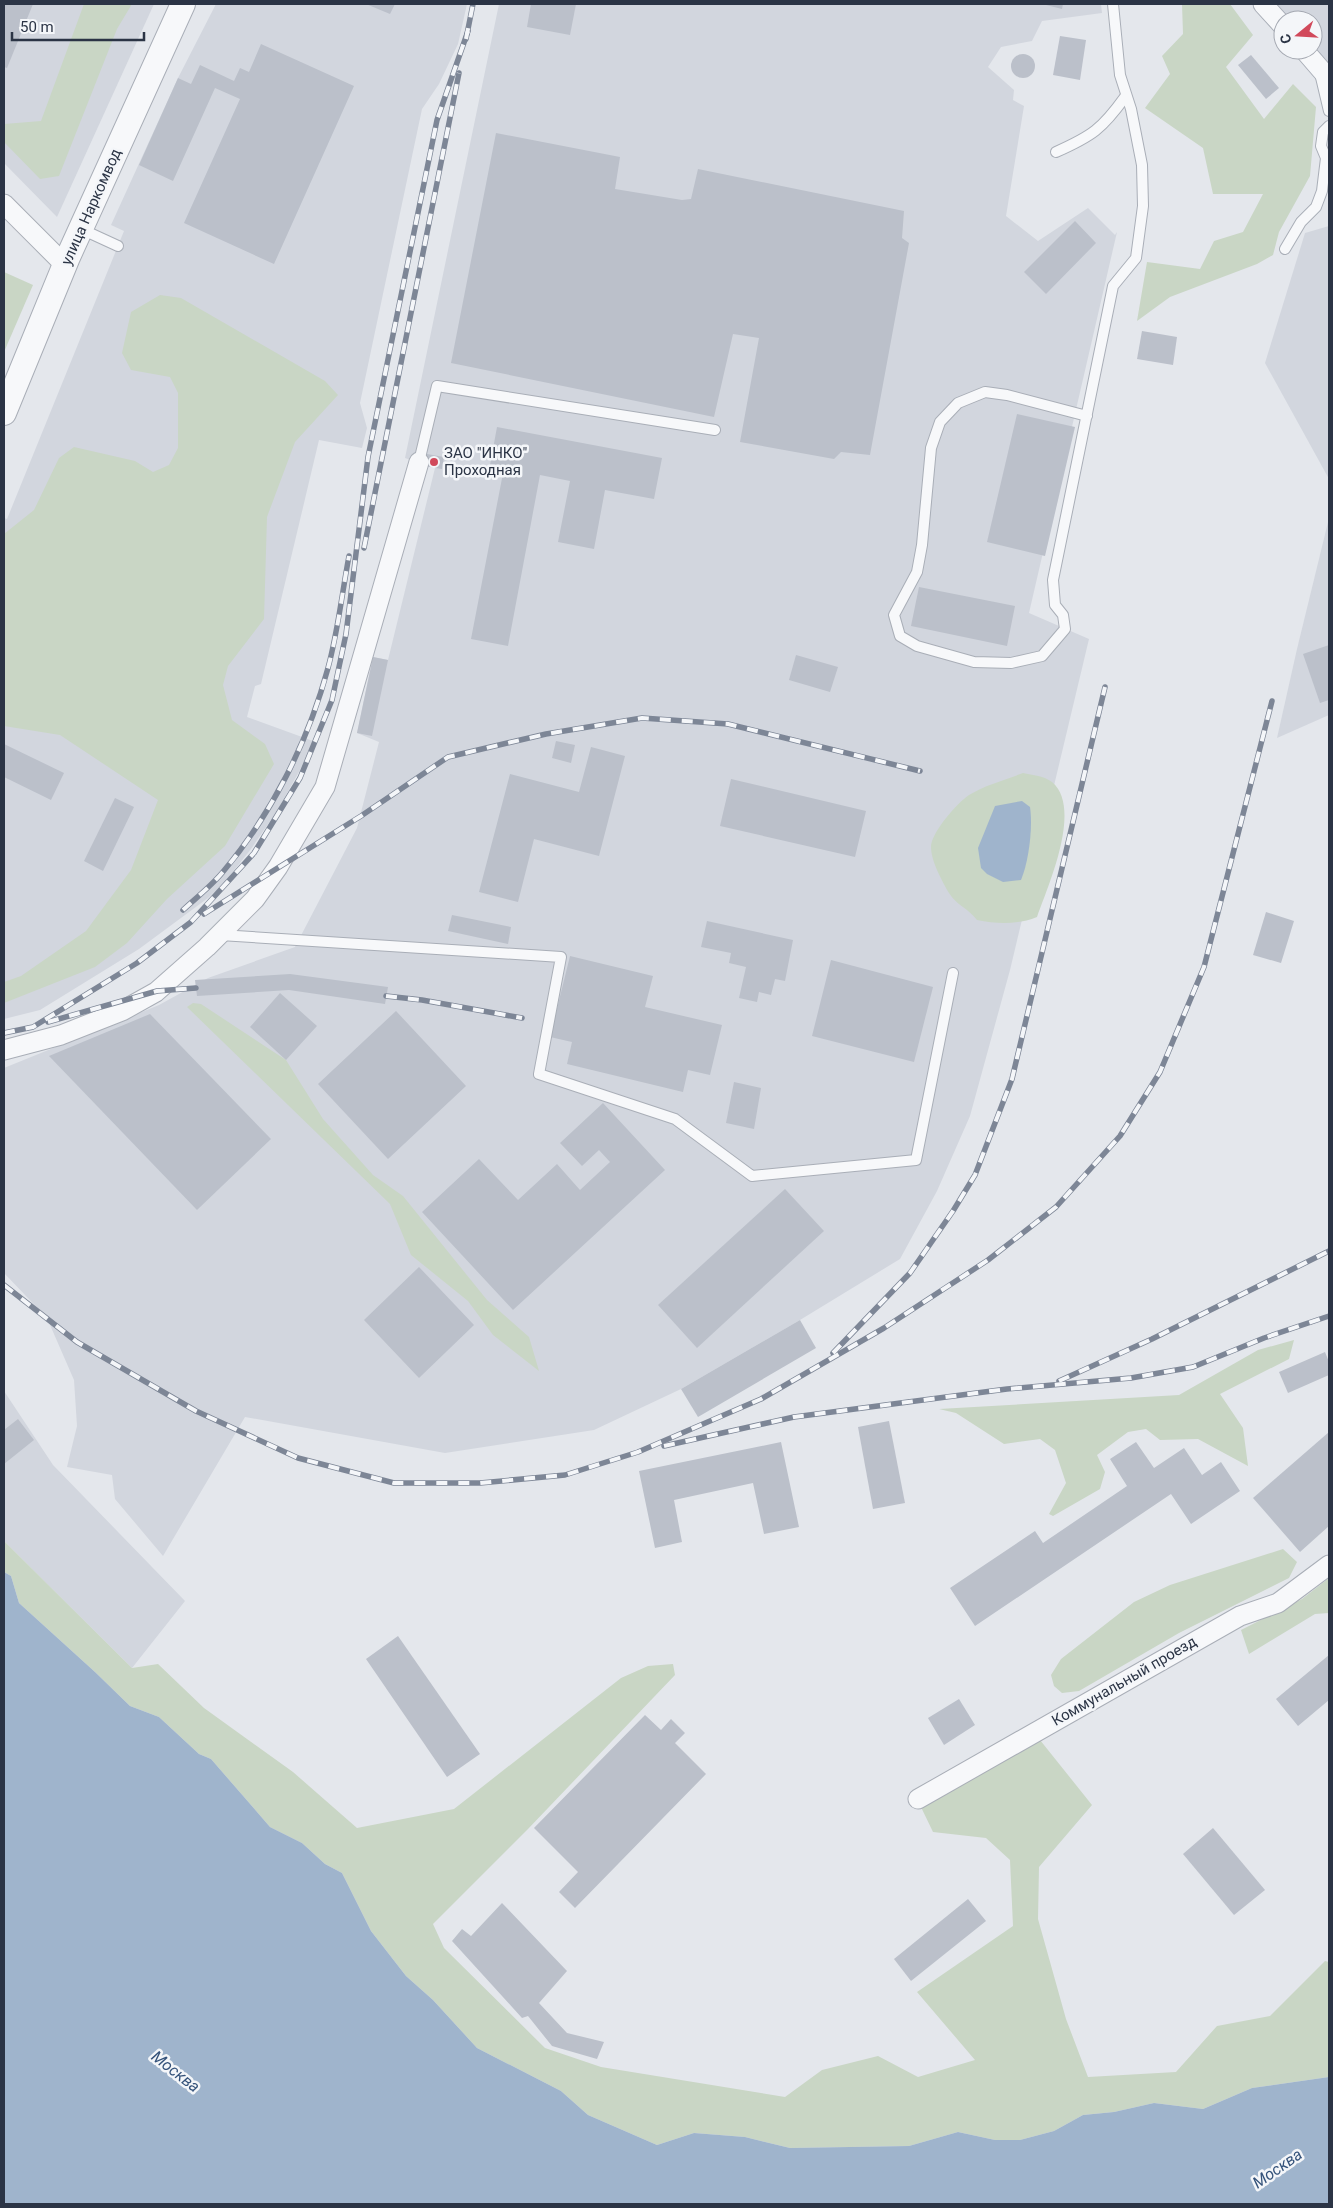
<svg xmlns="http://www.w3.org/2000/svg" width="1333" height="2208" viewBox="0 0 1333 2208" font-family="Roboto,sans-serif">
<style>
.built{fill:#d2d6de}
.green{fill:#c9d6c5}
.water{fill:#9fb4cc}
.building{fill:#bbc0ca}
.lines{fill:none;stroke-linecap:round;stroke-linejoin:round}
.service-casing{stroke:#a9aeb7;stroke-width:12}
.minor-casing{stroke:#a9aeb7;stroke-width:21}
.tertiary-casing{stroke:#a9aeb7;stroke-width:26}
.service{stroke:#f7f8fa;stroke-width:10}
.minor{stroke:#f7f8fa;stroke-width:19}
.tertiary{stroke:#f7f8fa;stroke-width:24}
.rail-casing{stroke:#7d8696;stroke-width:5.5}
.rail{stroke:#f4f6f9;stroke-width:4;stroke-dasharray:11;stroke-linecap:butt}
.poi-dot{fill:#d1495b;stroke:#f4f6f9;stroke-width:2}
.labels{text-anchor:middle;stroke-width:5;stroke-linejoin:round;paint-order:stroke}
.street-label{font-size:15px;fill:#2b3445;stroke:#f4f6f9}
.poi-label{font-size:15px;fill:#2b3445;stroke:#f4f6f9;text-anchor:start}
.water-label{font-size:16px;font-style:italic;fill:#34527a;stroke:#f4f6f9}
</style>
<rect width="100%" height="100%" fill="#e4e7ec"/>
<g class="built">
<polygon points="4,4 154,4 57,217 4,163"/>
<polygon points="216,4 467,4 458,44 439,84 422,109 360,403 367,428 362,448 319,440 261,684 255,686 247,717 313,741 300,770 277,811 251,849 224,883 208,898 139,949 40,1010 4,1019 4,518 7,519 124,231 111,225 178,78"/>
<polygon points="499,4 1101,4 1102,13 1042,21 1032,41 1001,47 988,67 1014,90 1013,100 1024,106 1006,216 1038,241 1088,208 1115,235 1117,232 1029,613 1089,639 1010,970 970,1116 937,1191 900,1259 800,1320 681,1389 594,1430 445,1453 245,1417 163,1556 115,1499 112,1475 67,1467 77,1426 74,1380 47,1318 4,1273 4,1068 159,1005 208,978 295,947 357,828 379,742 357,733 373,657 388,660 435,468 405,458"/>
<polygon points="1276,4 1329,4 1329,69 1313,49 1313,20 1289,20"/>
<polygon points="1329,226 1329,479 1265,363 1305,233"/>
<polygon points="1329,518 1329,715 1277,738 1297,649"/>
<polygon points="4,1391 53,1465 185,1601 132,1668 4,1541"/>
</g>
<g class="green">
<polygon points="84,4 132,4 117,29 59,176 40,179 4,142 4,124 41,121"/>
<polygon points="1182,4 1230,4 1253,35 1226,67 1264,119 1293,84 1316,107 1310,176 1279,232 1273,255 1257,264 1170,297 1137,321 1147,262 1200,269 1214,241 1243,232 1263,194 1213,194 1203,148 1145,108 1170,74 1162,56 1183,34"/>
<polygon points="4,272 33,285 4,352"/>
<polygon points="160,295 181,298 325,381 338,395 295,442 267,517 264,619 228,666 223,685 232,720 265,744 274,764 225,846 167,899 127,943 95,967 4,1003 4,982 21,976 86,931 131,870 158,800 60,735 4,726 4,534 34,510 59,458 74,447 135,461 153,472 169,465 178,448 178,393 170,377 131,370 122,353 131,312"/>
<path d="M1023,773C1033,775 1044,776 1052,782C1083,808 1048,886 1037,917C1017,925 997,924 977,920C968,908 956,905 949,893C942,881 931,861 931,847C931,833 957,803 969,795C985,785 1005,780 1023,773Z"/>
<polygon points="193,1003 201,1004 286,1060 323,1119 373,1175 403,1196 487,1300 529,1337 539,1371 493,1335 468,1301 411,1255 390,1204 187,1007"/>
<polygon points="1294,1340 1289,1359 1220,1394 1243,1428 1248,1466 1198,1439 1160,1440 1146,1429 1128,1432 1097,1455 1105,1472 1100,1489 1053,1516 1049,1514 1066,1483 1055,1450 1040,1439 1004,1444 956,1413 939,1409 1179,1395 1258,1350"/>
<polygon points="4,1541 132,1668 158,1664 204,1708 293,1772 357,1828 454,1809 621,1678 648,1666 673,1664 675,1675 528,1829 433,1924 444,1948 545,2048 601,2067 785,2097 822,2070 878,2056 918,2077 975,2060 917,1992 1013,1926 1010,1860 986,1838 933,1832 920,1805 1040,1740 1092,1805 1039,1867 1038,1919 1066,2019 1088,2077 1176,2072 1217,2026 1270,2016 1325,1961 1329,1962 1329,2077 1252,2088 1203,2109 1154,2103 1114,2112 1083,2115 1054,2131 1020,2140 995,2140 958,2132 909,2146 790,2148 745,2137 694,2133 657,2145 588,2115 561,2091 477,2048 433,2000 406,1976 371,1931 342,1873 325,1864 302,1843 270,1827 211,1759 199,1754 159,1717 130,1706 95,1672 19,1603 11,1576 4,1572"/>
<polygon points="1283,1549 1297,1562 1289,1578 1179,1633 1079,1691 1062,1693 1054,1686 1051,1675 1061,1659 1134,1602 1170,1585"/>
<polygon points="1329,1578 1329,1613 1315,1614 1249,1654 1241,1630 1302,1599"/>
</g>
<g class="water">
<path d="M1022,801L1030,807C1033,827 1029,861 1021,880L1003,882L987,874L981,868L978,848L995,806Z"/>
<polygon points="4,1572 11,1576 19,1603 95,1672 130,1706 159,1717 199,1754 211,1759 270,1827 302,1843 325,1864 342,1873 371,1931 406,1976 433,2000 477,2048 561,2091 588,2115 657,2145 694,2133 745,2137 790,2148 909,2146 958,2132 995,2140 1020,2140 1054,2131 1083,2115 1114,2112 1154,2103 1203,2109 1252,2088 1329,2077 1329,2204 4,2204"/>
</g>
<g class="building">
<polygon points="4,4 33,4 7,68 4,67"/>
<polygon points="366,4 395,4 390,14"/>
<polygon points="531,4 576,4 570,35 527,27"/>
<polygon points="1042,4 1063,4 1062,9"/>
<polygon points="1060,36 1086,40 1080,80 1053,75"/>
<polygon points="261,44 354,86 274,264 184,223 240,99 215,88 173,181 139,165 178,78 191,84 200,65 234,81 240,68 249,72"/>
<circle cx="1023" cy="66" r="12"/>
<polygon points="1251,55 1279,88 1266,99 1238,65"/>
<polygon points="496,133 620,157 615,189 682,200 691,199 698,169 904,211 902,238 909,243 870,455 841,452 834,459 740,442 759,338 733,334 714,417 451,363"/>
<polygon points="1075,221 1096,243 1046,294 1024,272"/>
<polygon points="1142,331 1177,337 1173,365 1137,359"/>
<polygon points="1017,414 1075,427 1045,556 987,542"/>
<polygon points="497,427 662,458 654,499 605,490 594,549 558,542 570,481 540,475 508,646 471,639 504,468 490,465"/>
<polygon points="427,454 444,457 442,469 424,466"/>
<polygon points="919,587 1015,606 1007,646 911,626"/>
<polygon points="1329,645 1329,700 1320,703 1303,654"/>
<polygon points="796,655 838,667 830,692 789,680"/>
<polygon points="373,657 388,660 372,736 357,733"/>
<polygon points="556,741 575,745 571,763 552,758"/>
<polygon points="4,744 64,773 51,800 4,777"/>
<polygon points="591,747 625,756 599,856 534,839 518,902 479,892 510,774 579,792"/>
<polygon points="731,779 866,811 855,857 720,826"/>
<polygon points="115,798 134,807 103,871 84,861"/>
<polygon points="1266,912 1294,921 1281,963 1253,955"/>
<polygon points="452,915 511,927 508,944 448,931"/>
<polygon points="707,921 793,940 785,981 775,979 771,995 759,992 757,1002 739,998 746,967 729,963 731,953 701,947"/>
<polygon points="570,956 653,976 645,1007 722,1025 710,1075 688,1070 683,1092 567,1064 572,1042 550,1037"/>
<polygon points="831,960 933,987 914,1062 812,1036"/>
<polygon points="290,974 388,987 385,1004 289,990 197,996 195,980"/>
<polygon points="280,993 317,1026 286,1060 250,1027"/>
<polygon points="396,1011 466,1086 388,1159 318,1084"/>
<polygon points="150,1014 271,1139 197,1210 49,1056"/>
<polygon points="734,1082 761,1088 754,1129 726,1123"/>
<polygon points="603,1103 665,1170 513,1310 422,1212 479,1159 518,1200 557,1164 580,1190 610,1162 599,1150 582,1166 560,1143"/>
<polygon points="785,1189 824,1231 697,1348 658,1305"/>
<polygon points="419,1267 474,1325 419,1378 364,1320"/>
<polygon points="800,1320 816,1348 698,1417 681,1389"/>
<polygon points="1325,1352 1329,1362 1329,1375 1288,1393 1279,1372"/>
<polygon points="18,1419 34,1440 4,1464 4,1430"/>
<polygon points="889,1421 905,1503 873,1509 858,1427"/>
<polygon points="1329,1432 1329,1526 1300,1552 1253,1498"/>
<polygon points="781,1442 799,1527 764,1534 753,1483 674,1500 682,1542 655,1548 639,1471"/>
<polygon points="1136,1442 1154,1468 1184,1448 1202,1475 1221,1462 1240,1491 1191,1524 1171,1494 975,1626 950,1588 1035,1531 1043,1543 1127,1486 1110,1459"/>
<polygon points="398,1636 480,1754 447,1777 366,1659"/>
<polygon points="1329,1655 1329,1700 1298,1726 1276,1699"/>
<polygon points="959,1699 975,1725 944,1745 928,1718"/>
<polygon points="645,1715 661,1730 671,1719 685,1733 675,1743 706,1774 575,1908 559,1892 578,1872 534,1828"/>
<polygon points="1213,1828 1265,1890 1234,1915 1183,1854"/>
<polygon points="968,1899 986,1921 911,1981 894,1959"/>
<polygon points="502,1903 567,1971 539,2003 567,2033 604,2042 597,2059 552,2046 528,2016 522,2018 452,1941 462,1929 471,1936"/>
</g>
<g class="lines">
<g class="service-casing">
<g id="service">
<polyline points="1320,73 1329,111"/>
<path d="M1056,152C1092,136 1102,129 1125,97"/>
<polyline points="81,229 118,246"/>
<polyline points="1285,249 1301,222 1316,207 1322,191 1326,158 1321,146 1323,132 1329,126"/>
<polyline points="1087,416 1007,395 985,392 958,403 940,422 931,448 922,545 917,572 894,615 900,636 917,646 974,662 1011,663 1042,656 1065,629 1063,615 1055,605 1053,580 1113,286 1136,258 1143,206 1142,165 1131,109 1120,75 1113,4"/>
<polyline points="419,462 437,386 715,430"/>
<polyline points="220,935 561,957 539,1074 675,1119 752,1176 916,1160 953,973"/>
</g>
</g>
<g class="minor-casing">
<g id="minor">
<polyline points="1263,4 1283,26"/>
<polyline points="1304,50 1329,79"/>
<polyline points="4,204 65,265"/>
<polyline points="4,1050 61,1035 122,1011 156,992 207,947 255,899 278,867 325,787 419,462"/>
<polyline points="918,1799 1240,1616 1278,1603 1329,1565"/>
</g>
</g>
<g class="tertiary-casing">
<polyline id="tertiary" points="4,413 68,257 183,4"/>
</g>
<use href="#service" class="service"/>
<use href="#minor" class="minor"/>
<use href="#tertiary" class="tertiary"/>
<g class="rail-casing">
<g id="rail">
<polyline points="466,39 473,4"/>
<polyline points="364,548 459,73"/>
<path d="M183,910C196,898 211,886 222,873C272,814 308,742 328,668C338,631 342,593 349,556"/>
<polyline points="204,914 361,816 448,757 546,734 642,718 728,724 920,771"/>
<polyline points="386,996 422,1000 522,1018"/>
<polyline points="48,1022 157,991 196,988"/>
<polyline points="4,1033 33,1027 137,963 191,922 254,853 300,778 332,700 346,634 368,457 437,120 468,31"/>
<polyline points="4,1285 77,1342 196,1411 298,1458 394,1483 480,1483 565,1475 638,1452 761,1399 884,1328 988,1260 1056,1207 1120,1136 1160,1072 1204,967 1272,701"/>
<polyline points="833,1353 910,1273 953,1211 975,1175 1012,1079 1105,687"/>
<polyline points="1059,1381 1152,1339 1329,1251"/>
<polyline points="664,1446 794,1417 1007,1389 1131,1378 1193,1367 1264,1338 1329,1316"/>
</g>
</g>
<use href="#rail" class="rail"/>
</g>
<circle class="poi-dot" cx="434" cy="462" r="5"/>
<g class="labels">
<g class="street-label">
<text transform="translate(91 207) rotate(-66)" y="5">улица Наркомвод</text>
<text transform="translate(1124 1681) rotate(-30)" y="5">Коммунальный проезд</text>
</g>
<g class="poi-label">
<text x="444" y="458">ЗАО "ИНКО"<tspan x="444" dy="17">Проходная</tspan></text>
</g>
<g class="water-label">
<text transform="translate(176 2071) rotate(38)" y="6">Москва</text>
<text transform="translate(1277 2168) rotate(-35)" y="6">Москва</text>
</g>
</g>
<rect width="1333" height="2208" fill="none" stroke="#2b3445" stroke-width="10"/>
<g transform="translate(1298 35) rotate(252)"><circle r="24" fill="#f4f6f9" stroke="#a4a8b1"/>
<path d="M0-4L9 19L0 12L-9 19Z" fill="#d1495b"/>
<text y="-8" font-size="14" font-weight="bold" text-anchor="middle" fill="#2b3445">С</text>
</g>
<path d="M12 32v8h132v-8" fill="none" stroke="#2b3445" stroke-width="2.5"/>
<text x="20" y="32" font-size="15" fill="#2b3445" stroke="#f4f6f9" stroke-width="4" paint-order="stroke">50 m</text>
</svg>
